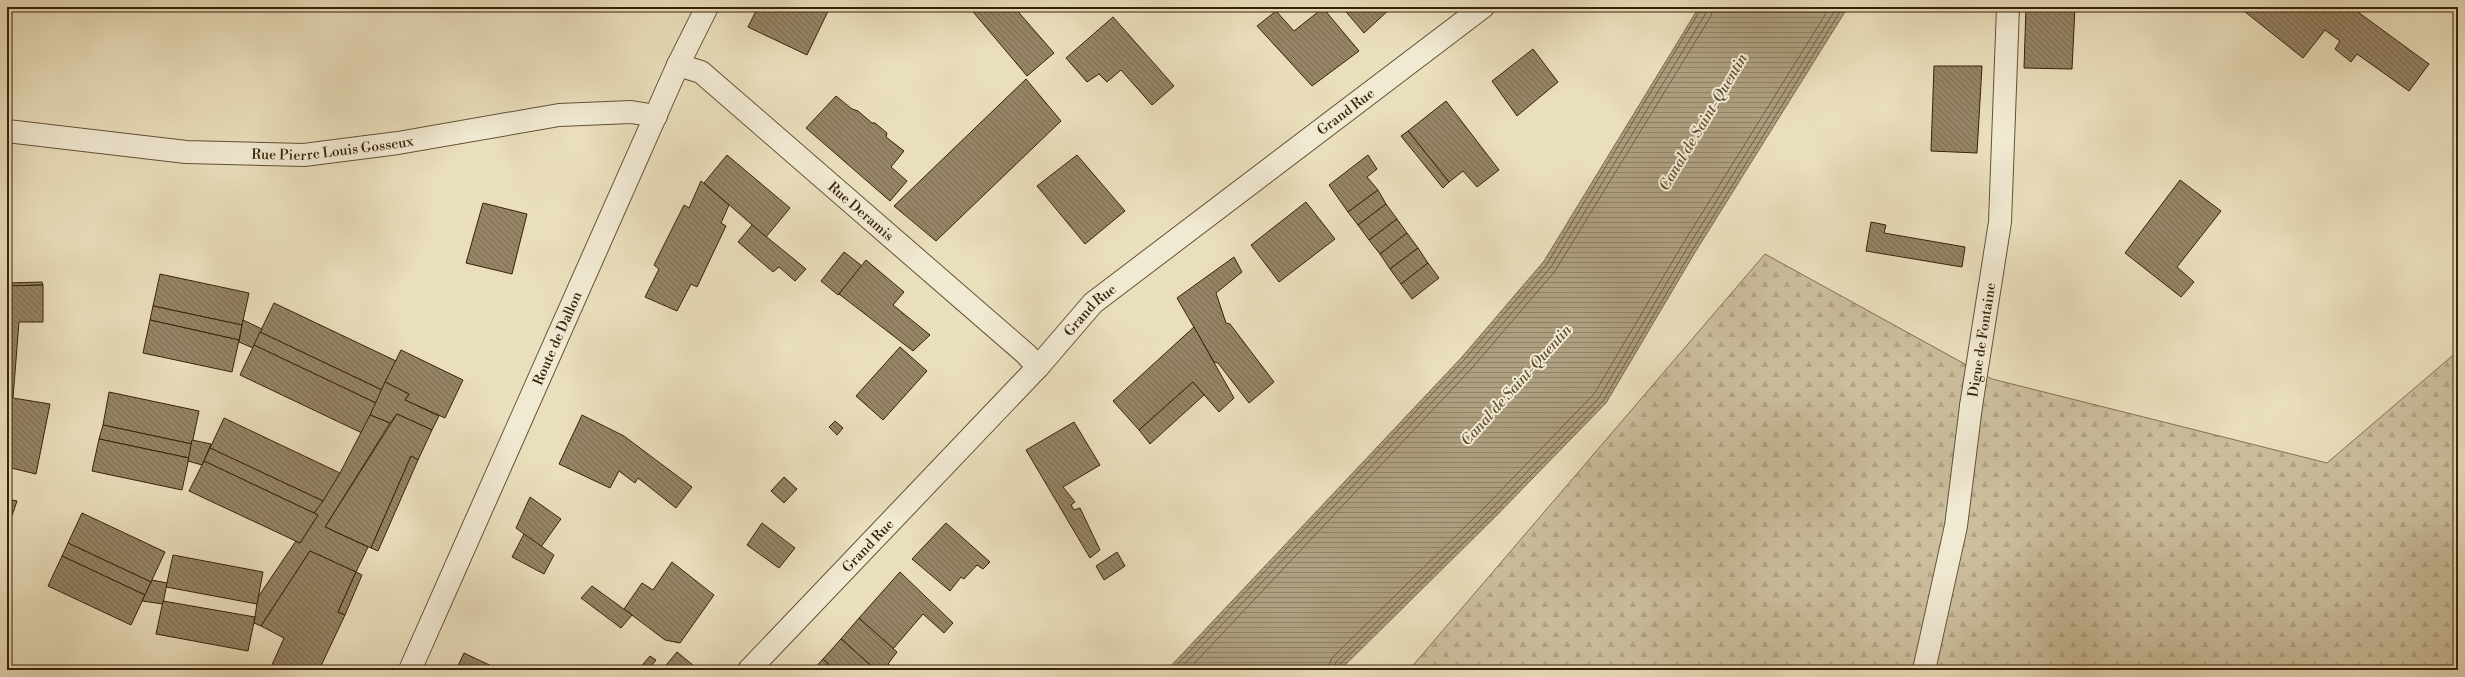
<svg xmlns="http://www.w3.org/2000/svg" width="2465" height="677" viewBox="0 0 2465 677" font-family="'Libre Bodoni',serif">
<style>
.forest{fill:url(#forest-firs);stroke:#827054}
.water{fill:url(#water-rules);stroke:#7e6d50}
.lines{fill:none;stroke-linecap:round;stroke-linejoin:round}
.shore{stroke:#726044;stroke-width:1}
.building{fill:url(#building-back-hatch);stroke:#382209}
.service-casing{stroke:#645136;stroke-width:24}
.minor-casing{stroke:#645136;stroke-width:24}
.tertiary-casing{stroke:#645136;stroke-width:24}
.service{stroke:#f1ead3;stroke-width:22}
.minor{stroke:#f1ead3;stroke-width:22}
.tertiary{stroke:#f1ead3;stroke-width:22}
.labels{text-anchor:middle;stroke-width:4;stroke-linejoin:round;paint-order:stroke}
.street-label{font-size:14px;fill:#382209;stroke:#f1ead3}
.water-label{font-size:15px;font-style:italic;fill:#614e32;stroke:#f1ead3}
</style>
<defs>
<pattern id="forest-firs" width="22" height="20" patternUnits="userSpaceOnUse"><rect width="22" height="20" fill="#ccbf9e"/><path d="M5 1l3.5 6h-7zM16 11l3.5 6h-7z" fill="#b0a487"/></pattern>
<pattern id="water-rules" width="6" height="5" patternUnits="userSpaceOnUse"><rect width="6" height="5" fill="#ad9f7f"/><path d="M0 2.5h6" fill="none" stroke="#8e8166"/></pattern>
<pattern id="building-back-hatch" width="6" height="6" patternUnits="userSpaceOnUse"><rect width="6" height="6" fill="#958466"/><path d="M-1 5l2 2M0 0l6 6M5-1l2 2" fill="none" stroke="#7b6c52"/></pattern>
</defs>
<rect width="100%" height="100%" fill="#eadfbc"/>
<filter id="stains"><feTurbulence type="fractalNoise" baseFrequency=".005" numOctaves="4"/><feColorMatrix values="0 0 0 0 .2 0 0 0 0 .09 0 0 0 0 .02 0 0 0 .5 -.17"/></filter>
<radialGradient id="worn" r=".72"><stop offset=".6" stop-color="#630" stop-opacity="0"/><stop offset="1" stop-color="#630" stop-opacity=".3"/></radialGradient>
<polygon class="forest" points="1765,254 1992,379 2327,463 2458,351 2458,670 1409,670"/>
<polygon class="water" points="1699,7 1848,7 1694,254 1606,403 1495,517 1340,670 1167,670 1462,357 1544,261"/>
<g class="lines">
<g class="shore">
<polyline points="1172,670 1464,360 1547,264 1702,7"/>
<polyline points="1179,670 1468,364 1551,267 1706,13 1707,7"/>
<polyline points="1188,670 1472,368 1555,271 1711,16 1713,7"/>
<polyline points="1327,670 1332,658 1485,507 1594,394 1681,247 1830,7"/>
<polyline points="1333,670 1336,662 1489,511 1599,398 1686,250 1837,7"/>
<polyline points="1338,670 1339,665 1493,514 1603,401 1691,252 1843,7"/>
</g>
</g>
<g class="building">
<polygon points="758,7 830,7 807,55 748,27"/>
<polygon points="969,7 1014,7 1054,53 1027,76"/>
<polygon points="1342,7 1392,7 1364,33"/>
<polygon points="2026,7 2075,7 2072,69 2024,68"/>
<polygon points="2239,7 2351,7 2429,64 2409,91 2357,54 2351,62 2335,49 2340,41 2325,30 2303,58"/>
<polygon points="1323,8 1359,51 1312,86 1257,26 1276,11 1294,31"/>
<polygon points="1113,17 1174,86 1152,105 1121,70 1107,82 1099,74 1087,82 1066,58"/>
<polygon points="1533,49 1558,82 1517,116 1492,81"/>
<polygon points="1934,66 1982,66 1977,153 1931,151"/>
<polygon points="1026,79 1061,121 936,241 894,206"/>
<polygon points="836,96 852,109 858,111 872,123 875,123 887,133 886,137 904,151 891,167 907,181 890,201 806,128"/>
<polygon points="1446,101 1499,170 1477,187 1463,171 1449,182 1408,131"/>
<polygon points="1408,131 1449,182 1443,188 1401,136"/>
<polygon points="727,155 790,208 766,237 704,183"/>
<polygon points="1077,155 1125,211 1085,244 1037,186"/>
<polygon points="1368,155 1377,169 1367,177 1378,190 1348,212 1329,185"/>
<polygon points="2180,180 2221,211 2177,267 2194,282 2181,297 2125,253"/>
<polygon points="701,181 729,205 721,223 726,226 697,287 691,284 677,311 645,297 659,269 654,265 684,205 689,208"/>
<polygon points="1378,190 1386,204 1358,225 1348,212"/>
<polygon points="1306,202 1335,239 1279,282 1251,245"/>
<polygon points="483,203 527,214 512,274 466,263"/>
<polygon points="1386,204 1397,219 1369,240 1358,225"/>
<polygon points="1397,219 1407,233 1380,254 1369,240"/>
<polygon points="1871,222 1886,225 1884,233 1965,247 1962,267 1866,251"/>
<polygon points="752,225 806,269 795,281 779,267 773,272 738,242"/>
<polygon points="1407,233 1418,248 1390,269 1380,254"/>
<polygon points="1418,248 1428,263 1401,284 1390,269"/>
<polygon points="844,252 862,266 838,295 821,281"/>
<polygon points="1234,257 1242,272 1216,293 1226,323 1230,324 1274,382 1249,403 1218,363 1214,362 1177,298"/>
<polygon points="866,260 904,292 893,305 930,335 913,351 839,294"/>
<polygon points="1428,263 1439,278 1412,299 1401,284"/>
<polygon points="160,274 249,293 242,325 153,306"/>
<polygon points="42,282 43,285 7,286 7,283"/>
<polygon points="43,285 43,322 19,322 13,398 50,404 36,474 7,467 7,286"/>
<polygon points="274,303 396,361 382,390 260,332"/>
<polygon points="153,306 242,325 239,340 150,320"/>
<polygon points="150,320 239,340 232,372 143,353"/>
<polygon points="243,320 262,329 253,348 239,342"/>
<polygon points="1194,327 1234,398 1219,412 1193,382 1139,430 1113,401"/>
<polygon points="260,332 382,390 376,403 254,345"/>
<polygon points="254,345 376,403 362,433 240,375"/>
<polygon points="900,347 927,371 883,420 856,396"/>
<polygon points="401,350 463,380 445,418 405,400 409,394 385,382"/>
<polygon points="385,382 409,394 405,400 439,416 432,430 397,414 390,423 370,415"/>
<polygon points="1193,382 1204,395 1150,444 1139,430"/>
<polygon points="109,392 199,411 192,444 103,425"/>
<polygon points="397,414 432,430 418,460 411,456 371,548 325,527"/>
<polygon points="370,415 390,423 325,527 368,547 356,572 310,551 261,626 254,623 258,597 296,541 300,543 318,515 314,513 340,473"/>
<polygon points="582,415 624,436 692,487 676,508 638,478 635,483 619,471 610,488 559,464"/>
<polygon points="224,418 340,473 323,501 210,448"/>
<polygon points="835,421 843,428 837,435 829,427"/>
<polygon points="1074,422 1100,465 1063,487 1075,502 1071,505 1074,510 1080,508 1100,550 1090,558 1026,450"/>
<polygon points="103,425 192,444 189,458 99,439"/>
<polygon points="99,439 189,458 182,490 92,471"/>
<polygon points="192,440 211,444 202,465 188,461"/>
<polygon points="210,448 323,501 314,513 204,461"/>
<polygon points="411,456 418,460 378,551 371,548"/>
<polygon points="204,461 318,515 300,543 189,491"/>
<polygon points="784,477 797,489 784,503 771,491"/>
<polygon points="530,497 561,519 541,547 516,528"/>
<polygon points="7,499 17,501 7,530"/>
<polygon points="82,513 165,552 151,582 68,543"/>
<polygon points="762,523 795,548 779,568 747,545"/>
<polygon points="946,523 990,562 983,569 977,565 964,579 961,577 950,591 912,559"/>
<polygon points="524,534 554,555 544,574 512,557"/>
<polygon points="68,543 151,582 145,595 62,556"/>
<polygon points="310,551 356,572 338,612 345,615 319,670 288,670 271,667 284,638 261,626"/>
<polygon points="1117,552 1125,566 1104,580 1096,566"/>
<polygon points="173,555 263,572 257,604 166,587"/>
<polygon points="62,556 145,595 131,625 48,586"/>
<polygon points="672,562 714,595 680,643 665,640 624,609 642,583 653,590"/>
<polygon points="356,572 362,575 345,615 338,612"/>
<polygon points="900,572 953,623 944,633 923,614 893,649 859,618"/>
<polygon points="152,580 167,583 163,604 142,601"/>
<polygon points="592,586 632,615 621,628 581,598"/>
<polygon points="163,601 255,617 248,651 156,634"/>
<polygon points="859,618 897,652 888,664 895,670 876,670 841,639"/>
<polygon points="841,639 876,670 835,670 823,659"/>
<polygon points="677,652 699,670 662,670"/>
<polygon points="464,653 500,670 456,670"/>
<polygon points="650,656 656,660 651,666 657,670 638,670"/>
<polygon points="823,659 835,670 813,670"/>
</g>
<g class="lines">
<g class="service-casing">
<polyline id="service" points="1924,670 1956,526 1971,406"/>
</g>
<g class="minor-casing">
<g id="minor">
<path id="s1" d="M678,65L701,72L1026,354L1038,367"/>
<path id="s2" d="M7,131L186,152L304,155L398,143L559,115L631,112L656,116"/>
<path id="s3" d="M1971,406L2000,222L2008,7"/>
<path id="s4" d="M749,670L1038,367L1093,303L1483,7"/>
</g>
</g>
<g class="tertiary-casing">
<g id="tertiary">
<path id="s5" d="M410,670L678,65L707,7"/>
</g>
</g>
<use href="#service" class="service"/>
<use href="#minor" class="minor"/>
<use href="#tertiary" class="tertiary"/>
</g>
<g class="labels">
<g class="street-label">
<text dy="5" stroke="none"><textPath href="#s4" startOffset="820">Grand Rue</textPath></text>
<text dy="5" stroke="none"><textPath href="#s2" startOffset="327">Rue Pierre Louis Gosseux</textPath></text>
<text dy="5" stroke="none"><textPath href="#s1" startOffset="236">Rue Deramis</textPath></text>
<text dy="5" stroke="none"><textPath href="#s4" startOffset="496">Grand Rue</textPath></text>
<text dy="5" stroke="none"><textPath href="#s5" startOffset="363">Route de Dallon</textPath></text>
<text dy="5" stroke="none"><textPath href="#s3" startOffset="67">Digue de Fontaine</textPath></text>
<text dy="5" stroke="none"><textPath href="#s4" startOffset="172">Grand Rue</textPath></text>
</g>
<g class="water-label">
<text transform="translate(1703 122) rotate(-59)" y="5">Canal de Saint-Quentin</text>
<text transform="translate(1516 385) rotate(-48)" y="5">Canal de Saint-Quentin</text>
</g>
</g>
<rect width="2465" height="677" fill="none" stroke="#eadfbc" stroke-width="24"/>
<rect x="8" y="8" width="2449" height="661" fill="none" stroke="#382209" stroke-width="2"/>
<rect x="12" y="12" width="2441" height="653" fill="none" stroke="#382209"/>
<rect width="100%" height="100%" filter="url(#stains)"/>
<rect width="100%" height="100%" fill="url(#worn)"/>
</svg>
